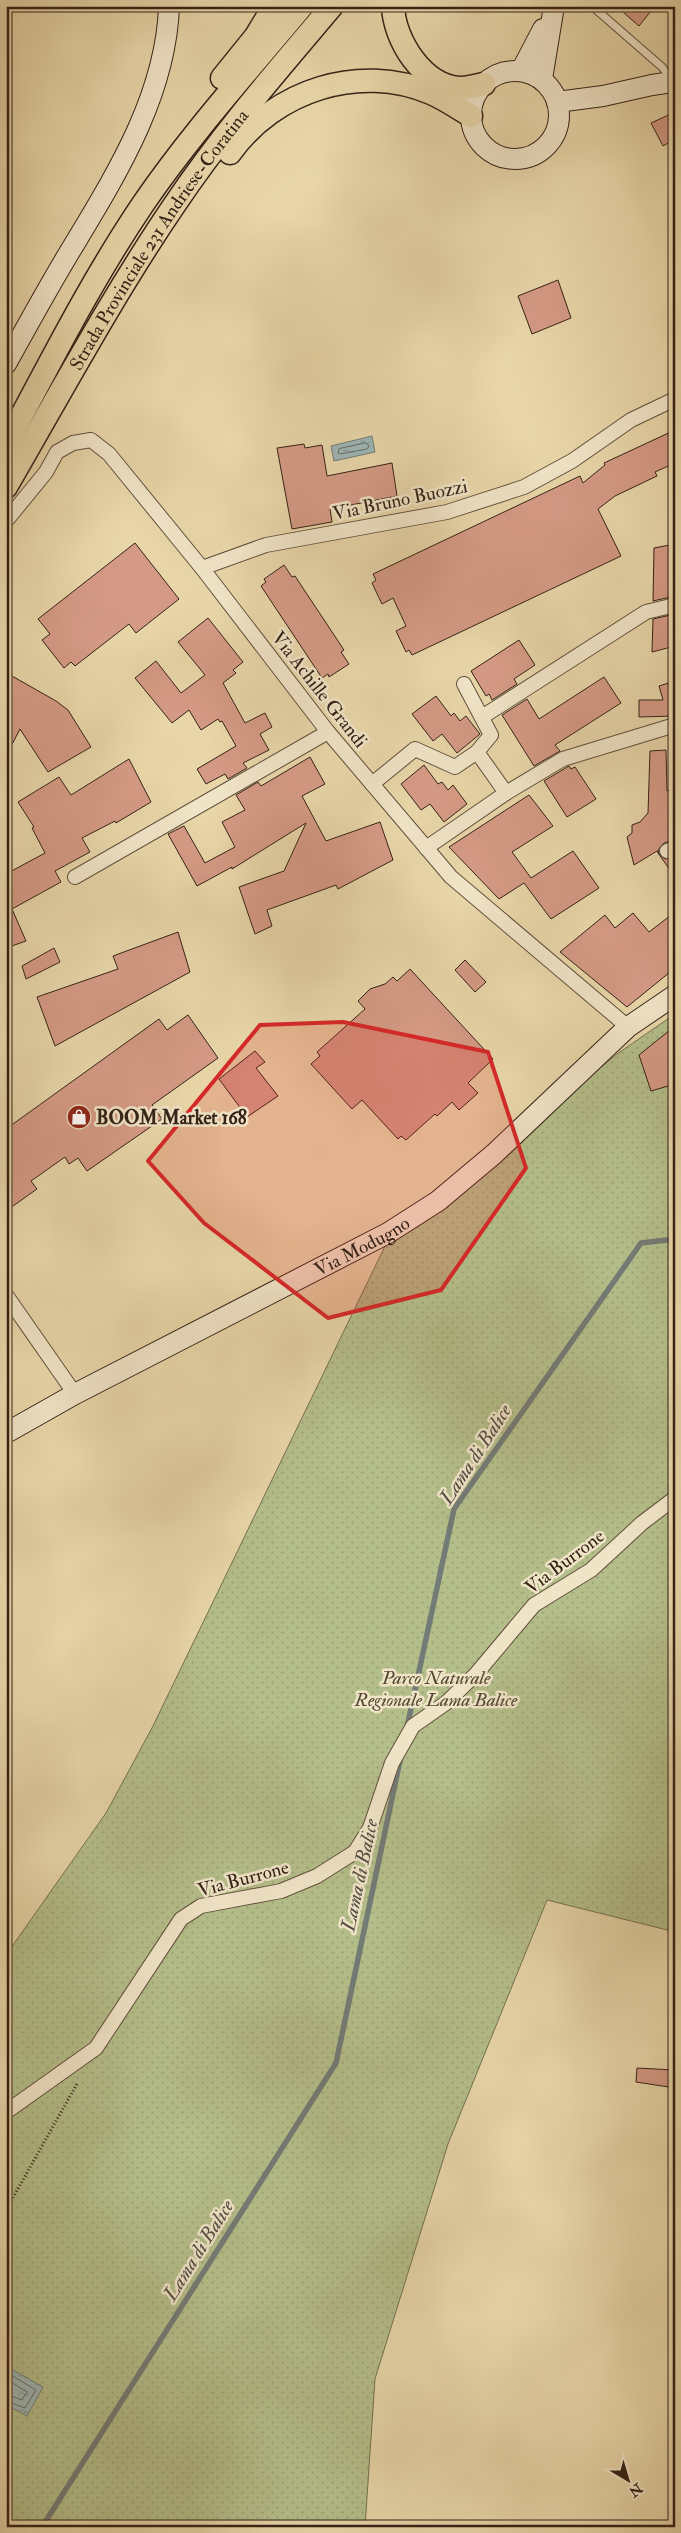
<svg xmlns="http://www.w3.org/2000/svg" width="681" height="2533" viewBox="0 0 681 2533" font-family="'IM FELL Double Pica',serif">
<style>
.grass{fill:url(#grass-dots);stroke:#747050}
.water{fill:url(#water-ripples);stroke:#737b76}
.lines{fill:none;stroke-linecap:round;stroke-linejoin:round}
.shore{stroke:#686c66;stroke-width:1}
.stream{stroke:#737b76;stroke-width:5.5}
.building{fill:#d59a85;stroke:#342217}
.lane-casing{stroke:#614f3c;stroke-width:9}
.street-casing{stroke:#614f3c;stroke-width:16}
.secondary-casing{stroke:#342217;stroke-width:22}
.primary-casing{stroke:#342217;stroke-width:25}
.path{stroke:#342217;stroke-width:3;stroke-dasharray:1 2.5;stroke-linecap:butt}
.lane{stroke:#f0e4c7;stroke-width:7}
.street{stroke:#f0e4c7;stroke-width:14}
.secondary{stroke:#f0e4c7;stroke-width:20}
.primary{stroke:#e8d6a9;stroke-width:22}
.marked{fill:#d62828;fill-opacity:0.2;stroke:#d62828;stroke-width:4;stroke-linejoin:round}
.labels{text-anchor:middle;stroke-width:5;stroke-linejoin:round;paint-order:stroke}
.street-label{font-size:19px;fill:#342217;stroke:#f0e4c7}
.poi-label{font-size:19px;font-weight:bold;fill:#342217;stroke:#f0e4c7;text-anchor:start}
.park-label{font-size:19px;font-style:italic;fill:#544934;stroke:#f0e4c7}
.water-label{font-size:20px;font-style:italic;fill:#544e46;stroke:#f0e4c7}
</style>
<defs>
<pattern id="grass-dots" width="8" height="8" patternUnits="userSpaceOnUse" patternTransform="scale(1.25)"><rect width="8" height="8" fill="#b4be8a"/><path d="M2 2h.1M6 6h.1" fill="none" stroke="#9ba376" stroke-width="1.8" stroke-linecap="round"/></pattern>
<pattern id="water-ripples" width="26" height="14" patternUnits="userSpaceOnUse" patternTransform="scale(1.25)"><rect width="26" height="14" fill="#9db6b5"/><path d="M2 4q2-2 4 0t4 0M15 11q2-2 4 0t4 0" fill="none" stroke="#819492"/></pattern>
</defs>
<rect width="100%" height="100%" fill="#e8d6a9"/>
<filter id="stains"><feTurbulence type="fractalNoise" baseFrequency=".004" numOctaves="4"/><feColorMatrix values="0 0 0 0 .2 0 0 0 0 .09 0 0 0 0 .02 0 0 0 .5 -.17"/></filter>
<radialGradient id="worn" r=".72"><stop offset=".6" stop-color="#630" stop-opacity="0"/><stop offset="1" stop-color="#630" stop-opacity=".3"/></radialGradient>
<polygon class="grass" points="675,1014 675,1932 547,1900 448,2144 375,2379 365,2527 6,2527 6,1955 106,1813 153,1726 386,1244 617,1054"/>
<g class="water">
<polygon points="372,436 375,452 334,461 331,446"/>
<polygon points="6,2366 43,2387 27,2416 6,2405"/>
</g>
<g class="lines">
<g class="shore">
<polygon points="366,443 369,446 367,449 340,454 338,453 339,449"/>
<polyline points="6,2372 36,2390 25,2408 6,2401"/>
<polyline points="6,2379 27,2392 22,2400 6,2394"/>
</g>
<g class="stream">
<polyline points="407,1727 454,1509 641,1243 675,1239"/>
<polyline points="42,2527 336,2063 401,1756"/>
</g>
</g>
<g class="building">
<polygon points="616,6 655,6 639,26"/>
<polygon points="675,112 675,139 663,146 651,123"/>
<polygon points="558,280 571,318 532,334 518,296"/>
<polygon points="675,430 675,463 655,472 657,476 615,496 598,509 621,556 412,655 409,650 406,652 396,631 406,626 393,598 382,604 372,583 376,580 373,574 580,476 583,483 605,465 604,463"/>
<polygon points="304,444 305,448 322,445 327,476 392,463 397,496 330,509 332,522 292,529 277,448"/>
<polygon points="135,543 179,599 136,633 129,624 75,666 71,662 64,668 42,640 50,634 38,619"/>
<polygon points="675,544 675,596 653,601 654,548"/>
<polygon points="284,565 292,577 295,576 344,650 341,652 349,664 329,677 328,674 322,678 261,586 266,582 264,579"/>
<polygon points="675,614 675,646 652,652 653,619"/>
<polygon points="208,618 243,662 233,670 236,673 223,683 245,723 265,713 272,727 260,734 269,750 243,763 247,768 228,779 225,774 206,784 197,769 236,746 222,721 220,722 218,719 201,730 189,710 172,723 135,678 156,661 181,693 205,675 178,642"/>
<polygon points="519,640 535,665 514,679 517,684 492,700 489,694 486,696 471,671"/>
<polygon points="12,676 56,701 68,710 91,747 48,772 20,729 6,756 6,686"/>
<polygon points="604,677 621,703 555,745 560,751 534,766 502,715 527,699 539,719"/>
<polygon points="675,681 675,716 639,717 639,700 663,700 659,686"/>
<polygon points="436,696 451,716 454,713 460,721 466,716 480,734 457,753 442,734 433,741 412,714"/>
<polygon points="666,750 667,791 675,788 675,839 664,843 658,850 659,854 665,859 675,857 675,877 658,853 657,851 634,865 627,837 632,833 632,825 640,822 648,813 650,751"/>
<polygon points="310,757 325,784 302,796 326,841 380,822 393,860 338,889 336,885 267,910 272,926 255,934 239,887 284,871 306,823 232,869 232,867 197,886 168,834 184,826 205,863 235,847 222,822 245,810 236,795 258,782 261,786"/>
<polygon points="129,759 151,802 116,823 115,821 82,838 90,852 55,871 61,882 12,909 26,941 6,948 6,874 45,853 32,828 34,827 18,802 59,777 71,795"/>
<polygon points="424,765 438,784 442,782 448,790 453,785 467,804 444,822 430,804 421,810 401,784"/>
<polygon points="569,766 571,769 575,767 596,799 567,817 544,781"/>
<polygon points="529,795 553,826 512,852 531,878 573,851 599,888 551,919 524,883 499,899 449,847"/>
<polygon points="675,912 675,968 627,1007 560,952 605,915 615,928 633,913 649,932"/>
<polygon points="178,932 190,972 55,1046 37,997 118,969 113,956"/>
<polygon points="54,948 60,962 26,979 22,966"/>
<polygon points="465,960 486,982 475,992 455,970"/>
<polygon points="410,969 493,1059 468,1083 478,1093 459,1110 452,1102 437,1116 435,1114 406,1140 401,1136 398,1139 362,1100 352,1109 311,1064 320,1056 317,1052 365,1009 358,1001 370,989 385,984 393,977 397,981"/>
<polygon points="188,1015 218,1058 152,1105 162,1119 87,1171 78,1158 69,1164 65,1157 31,1181 37,1189 6,1211 6,1129 159,1019 167,1030"/>
<polygon points="675,1026 675,1084 651,1091 639,1055"/>
<polygon points="255,1051 265,1062 256,1068 278,1096 247,1117 219,1079"/>
<polygon points="637,2068 675,2070 675,2088 636,2082"/>
</g>
<g class="lines">
<g class="lane-casing">
<polyline id="lane" points="592,6 662,67 671,79"/>
</g>
<g class="street-casing">
<g id="street">
<polyline points="6,521 46,472 57,452 73,443 91,440 109,454 202,568 328,732 451,877 628,1027"/>
<polyline points="202,568 266,545 447,512 524,487 572,461 631,420 675,399"/>
<polyline points="464,684 491,735 477,752 506,793"/>
<polyline points="482,717 646,612 675,605"/>
<polyline points="372,784 415,749 455,767 477,752"/>
<polyline points="426,848 506,793 563,759 675,725"/>
<polyline points="667,851 675,848"/>
<polyline points="75,877 328,732"/>
<polyline points="6,1295 75,1394"/>
<polyline points="6,2112 96,2048 181,1919 201,1906 281,1891 317,1876 355,1852 370,1828 392,1763 413,1726 446,1703 476,1674 534,1605 591,1570 642,1523 675,1498"/>
</g>
</g>
<g class="secondary-casing">
<g id="secondary">
<polyline points="521,71 543,29"/>
<circle cx="515" cy="115" r="44"/>
<polyline points="542,79 554,6"/>
<polyline points="557,102 603,96 652,85 672,82 675,84"/>
<path d="M6,364C26,328 45,293 66,258C112,181 166,99 169,6"/>
<path id="s1" d="M6,1433L75,1394L388,1233L438,1201L494,1154L628,1027L675,995"/>
</g>
</g>
<g class="primary-casing">
<g id="primary">
<path d="M393,6C394,40 423,86 460,88C468,88 476,86 484,84"/>
<polyline points="222,78 256,36 274,6"/>
<path d="M230,153C275,90 359,63 431,93C445,99 458,108 471,116"/>
<path d="M6,445C50,363 91,281 143,204C191,134 248,71 302,6"/>
<path id="s2" d="M6,487C61,392 113,295 175,204C222,134 277,71 332,6"/>
</g>
</g>
<polyline class="path" points="6,2210 78,2082"/>
<use href="#lane" class="lane"/>
<use href="#street" class="street"/>
<use href="#secondary" class="secondary"/>
<use href="#primary" class="primary"/>
</g>
<path class="marked" d="M343,1022L488,1052L526,1168L441,1290L328,1318L204,1223L148,1161L260,1025Z"/>
<defs>
<g id="shop-disc" transform="scale(1.25)"><circle r="9.5" fill="#8f2418" stroke="#f0e4c7"/><path d="M-5-2.5h2.3a2.7 3.5 0 0 1 5.4 0H5L5.5 6h-11ZM-1.5-2.5h3a1.5 2.3 0 0 0-3 0Z" fill="#fff"/></g>
</defs>
<g fill-rule="evenodd">
<use href="#shop-disc" x="79" y="1117"/>
</g>
<g class="labels">
<g class="street-label">
<text dy="7" stroke="none"><textPath href="#s2" startOffset="291">Strada Provinciale 231 Andriese-Coratina</textPath></text>
<text transform="translate(400 499) rotate(-12)" y="7">Via Bruno Buozzi</text>
<text transform="translate(320 689) rotate(52)" y="7">Via Achille Grandi</text>
<text dy="7" stroke="none"><textPath href="#s1" startOffset="402">Via Modugno</textPath></text>
<text transform="translate(564 1561) rotate(-37)" y="7">Via Burrone</text>
<text transform="translate(243 1878) rotate(-15)" y="7">Via Burrone</text>
</g>
<g class="poi-label">
<text x="96" y="1124">BOOM Market 168</text>
</g>
<g class="park-label">
<text x="436" y="1684">Parco Naturale<tspan x="436" dy="22">Regionale Lama Balice</tspan></text>
</g>
<g class="water-label">
<text transform="translate(475 1454) rotate(-57)" y="7">Lama di Balice</text>
<text transform="translate(359 1875) rotate(-78)" y="7">Lama di Balice</text>
<text transform="translate(198 2250) rotate(-58)" y="7">Lama di Balice</text>
</g>
</g>
<rect width="681" height="2533" fill="none" stroke="#e8d6a9" stroke-width="25"/>
<rect x="8" y="8" width="666" height="2518" fill="none" stroke="#342217" stroke-width="2.5"/>
<rect x="12" y="12" width="656" height="2508" fill="none" stroke="#342217"/>
<g transform="translate(628 2480) rotate(142)" stroke="#f0e4c7" stroke-width="4" paint-order="stroke">
<path d="M0-4L9 19L0 12L-9 19Z" fill="#342217"/>
<text y="-8" font-size="14" font-weight="bold" text-anchor="middle" fill="#342217">N</text>
</g>
<rect width="100%" height="100%" filter="url(#stains)"/>
<rect width="100%" height="100%" fill="url(#worn)"/>
</svg>
